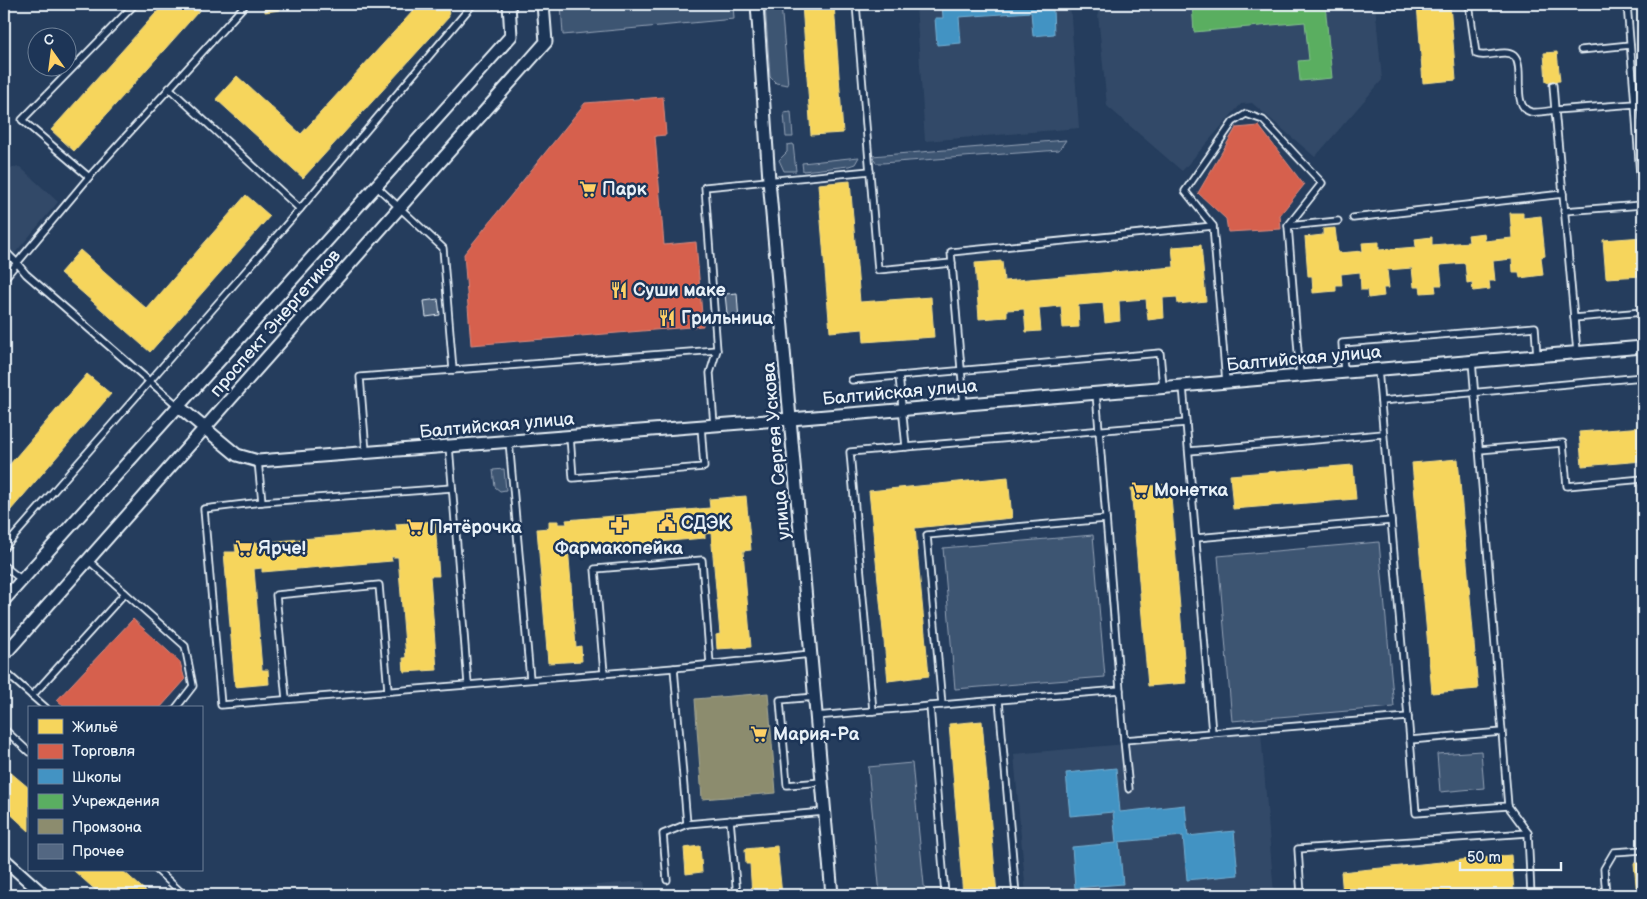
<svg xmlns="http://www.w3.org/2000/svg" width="1647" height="899" viewBox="0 0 1647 899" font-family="'Balsamiq Sans',sans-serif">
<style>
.built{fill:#334a68}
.green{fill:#3e5472;stroke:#93a2b5}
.homes{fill:#f6d55c;stroke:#f2dd8b}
.shops{fill:#d6604d;stroke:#db8c80}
.schools{fill:#4393c3;stroke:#74afd3}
.public{fill:#5aae61;stroke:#85c28e}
.industry{fill:#8c8c6e;stroke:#a8aa97}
.building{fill:#536782;stroke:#e8f1f8}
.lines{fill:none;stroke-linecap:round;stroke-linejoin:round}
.lane-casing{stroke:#e8f1f8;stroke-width:9}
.street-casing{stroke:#e8f1f8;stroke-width:15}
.lane{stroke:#1d3557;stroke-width:5.5}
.street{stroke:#1d3557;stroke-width:11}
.labels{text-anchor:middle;stroke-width:5;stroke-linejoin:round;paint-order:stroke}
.poi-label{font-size:18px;font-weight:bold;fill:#e8f1f8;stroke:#1d3557;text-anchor:start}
.street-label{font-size:18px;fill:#e8f1f8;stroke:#1d3557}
</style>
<rect width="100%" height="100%" fill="#253d5d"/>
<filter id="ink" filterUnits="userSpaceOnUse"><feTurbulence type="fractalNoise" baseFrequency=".02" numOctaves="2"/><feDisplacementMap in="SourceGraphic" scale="10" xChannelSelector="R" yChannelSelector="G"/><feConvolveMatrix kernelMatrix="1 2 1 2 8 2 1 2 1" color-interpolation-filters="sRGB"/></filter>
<g filter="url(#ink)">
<g class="built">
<polygon points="916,4 1070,4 1079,128 925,141"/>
<polygon points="1097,4 1375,4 1382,80 1315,157 1252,103 1241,104 1182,171 1107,106"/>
<polygon points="20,167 58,202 4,266 4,169"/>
<polygon points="1261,732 1274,895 1026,895 1014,754"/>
<polygon points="644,881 646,895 484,895"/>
</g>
<g class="green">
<polygon points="561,4 733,4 734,19 563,35"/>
<polygon points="765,4 781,4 788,85 776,83 770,77"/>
<polygon points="791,112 793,137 786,137 784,113"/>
<polygon points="1066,140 1059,150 882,163 876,163 872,156"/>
<polygon points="793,144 796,171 784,171 779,160 787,152 787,145"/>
<polygon points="859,157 855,164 849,166 803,171 802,163"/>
<polygon points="504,469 506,490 500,491 495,487 493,470"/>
<polygon points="1093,535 1105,677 955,689 943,548"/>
<polygon points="1379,542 1394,707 1232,721 1218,556"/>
<polygon points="1481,751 1484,788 1440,792 1437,754"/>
<polygon points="912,763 925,895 880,895 868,767"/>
</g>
<g class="homes">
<polygon points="164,4 205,4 74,151 51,130"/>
<polygon points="265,4 279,4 280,10 265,12"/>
<polygon points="413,4 448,4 449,17 303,178 216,99 237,76 301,134 414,10"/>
<polygon points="802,4 834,4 843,133 811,135"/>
<polygon points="1417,4 1450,4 1456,80 1423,83"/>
<polygon points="1557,52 1560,81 1546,82 1544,53"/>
<polygon points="850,181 860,302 931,297 934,337 864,342 863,329 830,332 818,184"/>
<polygon points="246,195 270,216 150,352 60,273 80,250 147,309"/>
<polygon points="1510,213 1523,213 1523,218 1541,216 1545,256 1541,257 1543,275 1520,278 1519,272 1513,272 1512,259 1493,261 1495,281 1489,281 1490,289 1473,291 1472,282 1467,283 1465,263 1440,265 1442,285 1435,285 1436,292 1421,293 1420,287 1414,287 1412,268 1387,270 1389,288 1383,288 1384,296 1368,298 1367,290 1361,290 1360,272 1341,274 1342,285 1336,285 1336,291 1313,293 1312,276 1308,276 1305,237 1323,235 1323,229 1335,228 1338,253 1363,251 1362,243 1379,242 1379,250 1416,247 1415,239 1432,237 1432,245 1469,242 1468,235 1484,233 1485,241 1512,238"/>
<polygon points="1643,237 1643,276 1606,278 1603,240"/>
<polygon points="1201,245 1206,301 1178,304 1177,297 1163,298 1164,318 1148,320 1146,299 1119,301 1120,321 1105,323 1103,303 1078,305 1079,327 1063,328 1061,306 1039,308 1041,331 1026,332 1024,309 1007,310 1007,317 979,319 975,263 1002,261 1004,281 1174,267 1172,247"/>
<polygon points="87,374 111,394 4,518 4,471"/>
<polygon points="1643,427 1643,461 1582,466 1579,432"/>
<polygon points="1458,459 1478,689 1432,693 1412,463"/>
<polygon points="1353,465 1356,499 1233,509 1230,475"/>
<polygon points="1008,477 1012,518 915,528 929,676 888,681 869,491"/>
<polygon points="1170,484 1186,683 1148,686 1131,488"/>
<polygon points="746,496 751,550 743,551 751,647 717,649 716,635 720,634 711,533 705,534 705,538 575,549 575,545 568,546 576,647 581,646 582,661 548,663 537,529 549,528 549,521 558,521 558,524 567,524 566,520 710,508 709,499"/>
<polygon points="435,521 439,576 430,576 437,670 404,672 403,658 406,658 398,557 391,557 392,561 262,572 262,568 254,569 262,670 268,670 269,684 235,687 224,552 236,552 235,544 245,544 245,547 253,547 253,543 397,531 396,524"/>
<polygon points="982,721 997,895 963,895 949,724"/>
<polygon points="4,767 29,788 29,831 4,808"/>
<polygon points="700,846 702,872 686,874 684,848"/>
<polygon points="777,846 782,895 752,895 750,864 746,864 745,849"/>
<polygon points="1511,855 1514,891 1474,895 1343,895 1341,872"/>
<polygon points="1634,863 1643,863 1643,895 1637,895"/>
<polygon points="73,870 122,870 149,894 101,895"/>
</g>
<g class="shops">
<polygon points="663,97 666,135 655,136 664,245 696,242 703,326 471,345 464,254 585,103"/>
<polygon points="1259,126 1304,185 1280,215 1281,229 1228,232 1226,219 1198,193 1236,128"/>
<polygon points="133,619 180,662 185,680 160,708 66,708 57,700"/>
</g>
<g class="schools">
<polygon points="942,4 1041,4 1042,10 1053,9 1054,34 1033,36 1031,12 959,17 961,43 937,45 935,18 943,18"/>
<polygon points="1116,768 1120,812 1185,805 1188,836 1234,831 1238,875 1187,880 1183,836 1119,842 1123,884 1075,888 1072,847 1116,843 1113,812 1070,816 1066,773"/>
</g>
<polygon class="public" points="1192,4 1325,4 1332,78 1300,81 1298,61 1309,60 1305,22 1194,32"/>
<polygon class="industry" points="768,693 776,793 702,799 695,699"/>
<g class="building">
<polygon points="737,293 739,322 728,323 725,294"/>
<polygon points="438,299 440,315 426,317 424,301"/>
</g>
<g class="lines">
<g class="lane-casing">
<g id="lane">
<polyline points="856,4 878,270 952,263"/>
<path d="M1469,4L1476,54C1487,59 1504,48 1514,56C1526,67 1510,107 1531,112C1538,113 1548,111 1555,110L1553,85"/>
<polyline points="1627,4 1635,104 1643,103"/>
<polyline points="1581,50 1630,45"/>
<polyline points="169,88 300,209"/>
<polyline points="89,177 22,120 135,4"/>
<polyline points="376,186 443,248 453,370"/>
<polyline points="1563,194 1555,110 1635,104 1642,205 1564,211"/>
<polyline points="1353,218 1563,194 1577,352"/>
<polyline points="4,250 17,263 4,279"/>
<polyline points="1574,318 1643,312"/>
<polyline points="1378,369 1408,717"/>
<polyline points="1344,372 1342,343 1535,327 1537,356"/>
<polyline points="899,376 906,447 1186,423"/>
<polyline points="1300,376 1288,226 1338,221"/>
<polyline points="852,380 1160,353 1163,387"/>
<polyline points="1226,382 1213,226 1185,191 1233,122 1246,114 1263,120 1322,183 1288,226"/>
<polyline points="1183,386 1212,733"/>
<polyline points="1096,393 1124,740 1408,717 1410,740 1502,732 1472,361"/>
<polyline points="1381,401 1643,377"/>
<polyline points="964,404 951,252 1213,226"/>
<polyline points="178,406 26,274 17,263 89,177 244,6 243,4"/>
<polyline points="714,425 710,373 717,350 705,187 870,171"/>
<polyline points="570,436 573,478 704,467 701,426"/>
<polyline points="509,441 530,679"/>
<polyline points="449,446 468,684"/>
<polyline points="1479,450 1563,443 1567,486 1643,479"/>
<polyline points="1189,451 1383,434"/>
<polyline points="366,452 360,377 717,350"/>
<polyline points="258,461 262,502"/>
<polyline points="452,488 262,502 204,509 221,705 674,668 811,654"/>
<polyline points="1196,538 1391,521"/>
<polyline points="4,548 300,209 473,4"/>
<polyline points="89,561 185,646 193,686 176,708"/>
<polyline points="4,566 22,580"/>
<polyline points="674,668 687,824 824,812"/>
<polyline points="4,671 46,708"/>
<polyline points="604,673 595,569 702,560 710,664"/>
<polyline points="32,696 125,593"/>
<polyline points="815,697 780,700 787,785 822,782"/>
<polyline points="286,699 276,595 379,585 388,690"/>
<polyline points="999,700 1120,690"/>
<polyline points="942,705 927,535 1106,519"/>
<polyline points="930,706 945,895"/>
<polyline points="873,711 850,452 906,447"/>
<polyline points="816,716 999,700 1016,895"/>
<polyline points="4,729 29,752"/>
<polyline points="1124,740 1129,789"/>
<polyline points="1410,740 1416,813 1508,806 1502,732"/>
<polyline points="1508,806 1528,833 1531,895"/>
<polyline points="730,820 737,895"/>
<polyline points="157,870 184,895"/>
<polyline points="667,880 663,834 687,824"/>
<polyline points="1301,895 1298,849 1528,833"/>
<polyline points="1606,895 1604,869 1614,852 1643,850"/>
</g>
</g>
<g class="street-casing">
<g id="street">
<polyline points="757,4 769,180 832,895"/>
<polyline points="178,406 237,455 258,461 791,419 1643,347"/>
<polyline points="4,600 511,36 509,4"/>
<polyline points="4,655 546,42 543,4"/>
<polyline points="4,859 44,895"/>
</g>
</g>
<use href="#lane" class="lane"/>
<use href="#street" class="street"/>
</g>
</g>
<defs>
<g id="supermarket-bare" transform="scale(1.35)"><path d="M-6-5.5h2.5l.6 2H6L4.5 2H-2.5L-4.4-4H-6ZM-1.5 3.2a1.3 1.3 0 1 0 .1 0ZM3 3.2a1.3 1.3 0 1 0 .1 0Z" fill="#ffd166" stroke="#1d3557" stroke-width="2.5" paint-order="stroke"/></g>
<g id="restaurant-bare" transform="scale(1.35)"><path d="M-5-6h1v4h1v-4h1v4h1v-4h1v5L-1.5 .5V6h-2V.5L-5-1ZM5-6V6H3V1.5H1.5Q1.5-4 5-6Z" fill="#ffd166" stroke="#1d3557" stroke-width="2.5" paint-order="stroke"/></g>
<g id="civic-bare" transform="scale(1.35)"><path d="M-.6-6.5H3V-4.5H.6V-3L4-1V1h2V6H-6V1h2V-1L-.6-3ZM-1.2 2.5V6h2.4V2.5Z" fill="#ffd166" stroke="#1d3557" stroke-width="2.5" paint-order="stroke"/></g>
<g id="pharmacy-bare" transform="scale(1.35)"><path d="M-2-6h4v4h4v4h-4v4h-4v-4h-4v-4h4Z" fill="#ffd166" stroke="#1d3557" stroke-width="2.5" paint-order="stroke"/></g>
</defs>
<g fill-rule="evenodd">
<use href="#supermarket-bare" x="588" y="189"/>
<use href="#restaurant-bare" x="619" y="290"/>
<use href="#restaurant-bare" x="667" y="318"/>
<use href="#supermarket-bare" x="1140" y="490"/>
<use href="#civic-bare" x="667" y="523"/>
<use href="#pharmacy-bare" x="619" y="525"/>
<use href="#supermarket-bare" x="415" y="527"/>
<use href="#supermarket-bare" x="244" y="548"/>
<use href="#supermarket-bare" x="759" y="734"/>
</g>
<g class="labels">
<g class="poi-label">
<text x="602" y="195">Парк</text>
<text x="633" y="296">Суши маке</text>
<text x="681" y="324">Грильница</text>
<text x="1154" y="496">Монетка</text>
<text x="681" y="529">СДЭК</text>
<text x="429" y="533">Пятёрочка</text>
<text x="258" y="554">Ярче!</text>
<text x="619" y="554" text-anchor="middle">Фармакопейка</text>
<text x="773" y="740">Мария-Ра</text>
</g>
<g class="street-label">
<text transform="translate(275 323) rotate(-49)" y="6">проспект Энергетиков</text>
<text transform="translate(1304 358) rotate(-5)" y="6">Балтийская улица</text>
<text transform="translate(900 392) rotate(-5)" y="6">Балтийская улица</text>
<text transform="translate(497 425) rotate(-5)" y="6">Балтийская улица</text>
<text transform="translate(776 451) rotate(-95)" y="6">улица Сергея Ускова</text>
</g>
</g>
<rect width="1647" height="899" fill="none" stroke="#1d3557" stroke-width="20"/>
<rect x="10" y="10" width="1627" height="879" fill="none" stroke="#e8f1f8" stroke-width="2" filter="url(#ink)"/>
<rect x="28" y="706" width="175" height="165" fill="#1d3557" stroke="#6e8097"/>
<rect x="38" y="719" width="25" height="15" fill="#f6d55c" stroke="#6e8097"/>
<text x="72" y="732" font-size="15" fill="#e8f1f8">Жильё</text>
<rect x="38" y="744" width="25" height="15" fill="#d6604d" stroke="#6e8097"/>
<text x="72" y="756" font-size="15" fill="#e8f1f8">Торговля</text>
<rect x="38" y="769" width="25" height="15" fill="#4393c3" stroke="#6e8097"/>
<text x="72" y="782" font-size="15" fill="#e8f1f8">Школы</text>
<rect x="38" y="794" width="25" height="15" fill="#5aae61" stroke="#6e8097"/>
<text x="72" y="806" font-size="15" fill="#e8f1f8">Учреждения</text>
<rect x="38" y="819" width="25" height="15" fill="#8c8c6e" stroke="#6e8097"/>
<text x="72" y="832" font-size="15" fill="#e8f1f8">Промзона</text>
<rect x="38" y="844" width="25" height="15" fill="#536782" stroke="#6e8097"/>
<text x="72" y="856" font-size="15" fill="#e8f1f8">Прочее</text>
<g transform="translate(52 52) rotate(346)"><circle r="24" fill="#1d3557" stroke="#6e8097"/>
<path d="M0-4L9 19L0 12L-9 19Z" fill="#ffd166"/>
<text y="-8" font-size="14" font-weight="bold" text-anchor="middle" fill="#e8f1f8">С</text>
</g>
<path d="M1460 862v8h101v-8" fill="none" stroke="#e8f1f8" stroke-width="2.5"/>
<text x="1467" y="862" font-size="15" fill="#e8f1f8" stroke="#1d3557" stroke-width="4" paint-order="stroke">50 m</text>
</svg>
